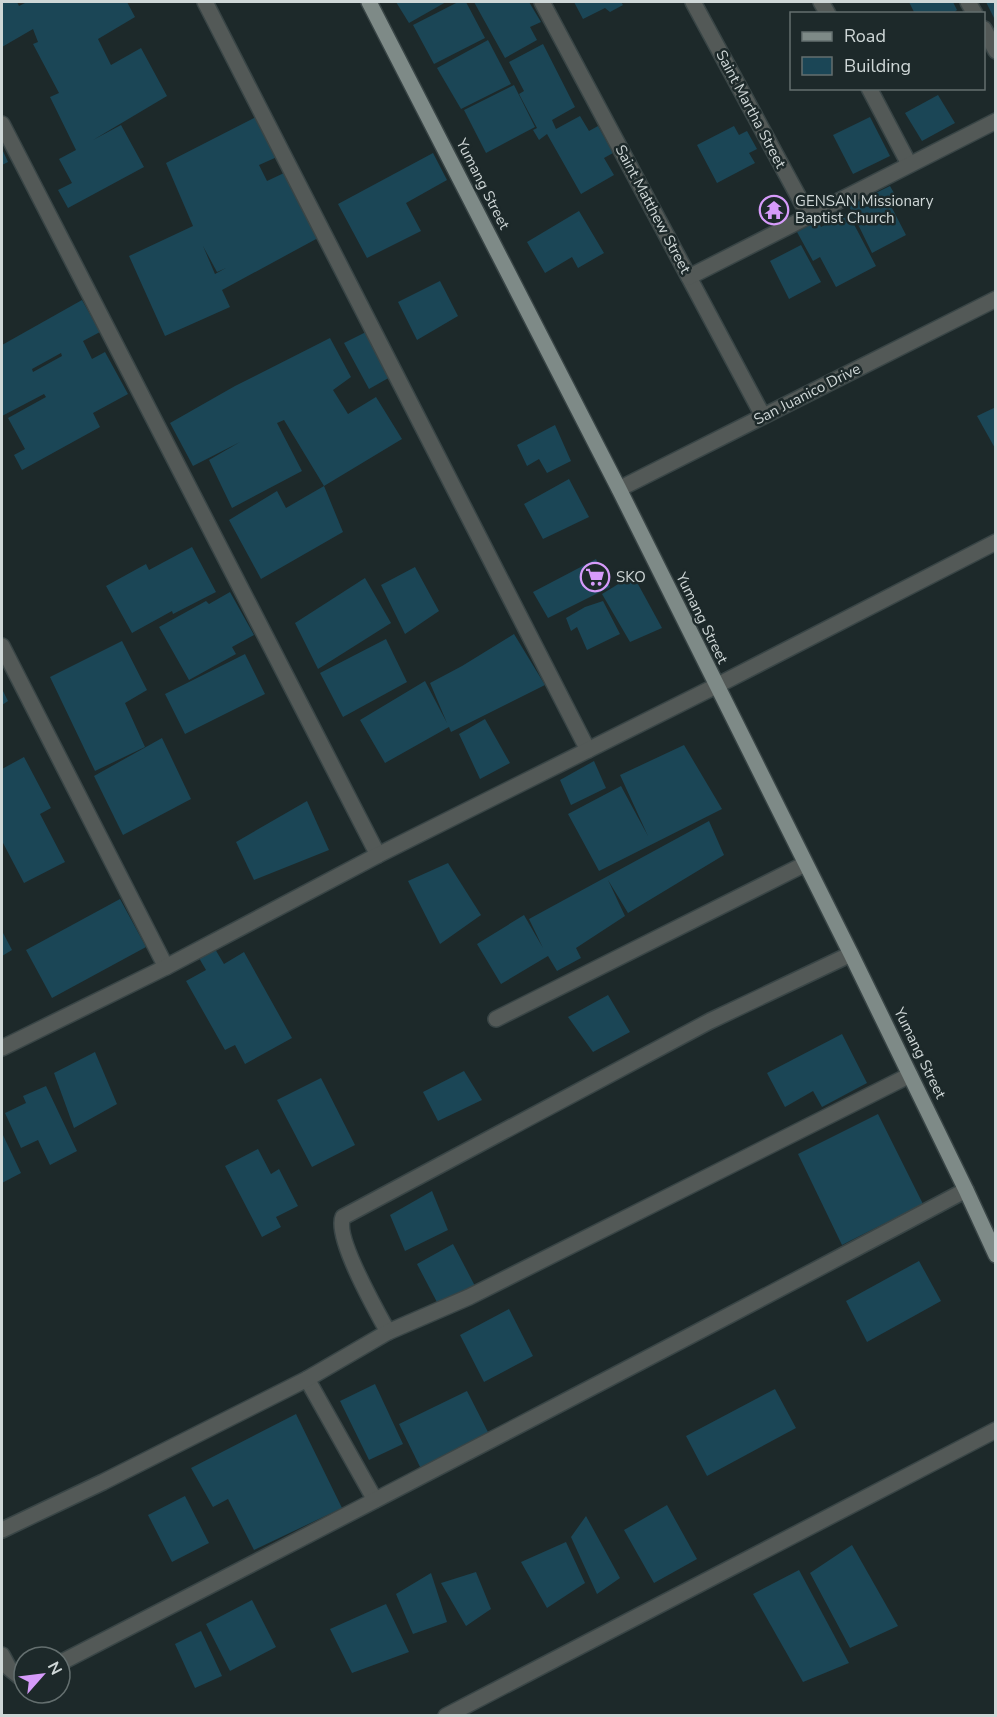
<svg xmlns="http://www.w3.org/2000/svg" width="997" height="1717" viewBox="0 0 997 1717" font-family="'Nunito Sans',sans-serif">
<style>
.building{fill:#1b4656;fill-rule:evenodd}
.lines{fill:none;stroke-linecap:round;stroke-linejoin:round}
.minor-casing{stroke:#394546;stroke-width:18}
.major-casing{stroke:#394546;stroke-width:18}
.minor{stroke:#535957;stroke-width:15}
.major{stroke:#7e8a87;stroke-width:15}
.labels{text-anchor:middle;stroke-width:5;stroke-linejoin:round;paint-order:stroke}
.street-label{font-size:15px;fill:#cfd7d7;stroke:#1d292a}
.poi-label{font-size:15px;fill:#cfd7d7;stroke:#1d292a;text-anchor:start}
</style>
<rect width="100%" height="100%" fill="#1d292a"/>
<g class="building">
<polygon points="2,2 17,2 19,6 27,2 127,2 135,17 98,39 111,65 141,48 167,96 93,140 121,125 144,167 68,208 58,190 72,183 59,159 76,150 50,97 59,93 33,44 38,42 33,29 2,47"/>
<polygon points="396,2 446,2 409,23"/>
<polygon points="458,2 466,2 485,38 434,64 413,25"/>
<polygon points="474,2 529,2 541,22 530,27 537,40 505,58"/>
<polygon points="574,2 621,2 623,5 610,12 605,8 583,19"/>
<polygon points="909,2 953,2 957,10 952,14 915,14"/>
<polygon points="986,2 996,2 994,18"/>
<polygon points="488,40 511,84 461,109 437,68"/>
<polygon points="543,44 575,107 552,120 556,129 580,116 589,131 598,126 613,153 604,158 614,175 581,194 547,134 539,140 533,130 537,128 519,94 524,91 509,62"/>
<polygon points="514,85 535,127 486,153 464,110"/>
<polygon points="938,95 955,123 922,141 905,113"/>
<path d="M256,117L274,141L277,157L259,165L267,181L284,173L318,238L222,290L230,307L165,336L129,256L193,226L166,163ZM203,246L217,272L226,268L215,274Z"/>
<polygon points="870,117 890,156 853,174 833,135"/>
<polygon points="734,126 739,135 747,131 757,149 749,153 755,163 717,183 697,145"/>
<polygon points="2,149 8,162 2,165"/>
<polygon points="433,153 447,180 406,203 421,231 367,258 338,204"/>
<polygon points="890,186 899,202 891,206 906,235 872,253 849,206"/>
<polygon points="579,211 604,253 578,268 572,257 545,273 527,242"/>
<polygon points="848,213 876,266 836,287 820,257 813,261 797,232 818,221 821,227"/>
<polygon points="801,245 821,282 789,299 770,261"/>
<polygon points="440,281 458,316 417,340 398,302"/>
<path d="M82,300L100,332L83,341L92,359L105,352L128,394L93,413L100,427L22,470L14,455L25,449L8,418L46,397L44,394L2,416V345ZM61,353L62,356L33,372L32,369Z"/>
<polygon points="368,331 392,376 369,389 344,343"/>
<polygon points="330,338 351,377 333,390 348,414 376,397 402,439 324,486 343,532 261,579 229,520 277,491 286,508 324,486 284,420 277,423 302,471 232,508 209,460 240,442 193,466 170,423 235,386"/>
<polygon points="996,407 996,450 977,416"/>
<polygon points="555,425 571,461 547,473 539,459 527,466 517,445"/>
<polygon points="569,479 589,517 543,539 524,504"/>
<polygon points="192,547 216,592 173,614 172,611 132,633 106,586 146,564 149,570"/>
<polygon points="596,559 610,587 548,618 533,592"/>
<polygon points="415,567 439,611 405,634 381,585"/>
<polygon points="633,575 662,628 630,642 602,594"/>
<polygon points="365,578 391,623 318,669 295,623"/>
<polygon points="230,592 254,635 232,647 236,654 189,680 159,627 206,601 209,604"/>
<polygon points="603,601 620,634 587,650 577,627 571,631 566,618 585,607"/>
<polygon points="514,634 545,685 451,732 449,727 385,763 360,720 425,681 447,723 430,683 462,666"/>
<polygon points="386,639 407,682 343,717 320,673"/>
<polygon points="122,641 147,690 125,703 145,747 95,771 50,677"/>
<polygon points="245,654 265,694 185,734 165,694"/>
<polygon points="2,689 8,701 2,705"/>
<polygon points="485,719 510,763 480,779 459,734"/>
<polygon points="162,738 191,799 123,835 94,776"/>
<polygon points="684,745 722,809 599,871 568,814 621,786 648,836 620,775"/>
<polygon points="24,757 51,808 40,814 65,862 24,883 2,841 2,769"/>
<polygon points="594,761 606,788 571,805 560,780"/>
<polygon points="307,801 329,850 254,880 236,842"/>
<polygon points="709,821 724,855 628,913 608,880 625,916 576,948 581,958 557,971 548,956 501,984 477,944 524,915 543,948 529,919"/>
<polygon points="448,863 481,915 440,944 408,881"/>
<polygon points="120,899 146,947 52,998 26,950"/>
<polygon points="2,931 12,950 2,956"/>
<polygon points="215,949 224,964 244,952 292,1038 245,1064 235,1045 225,1050 186,981 206,970 199,958"/>
<polygon points="608,995 630,1032 593,1052 568,1017"/>
<polygon points="842,1034 867,1083 822,1107 813,1091 785,1107 767,1073"/>
<polygon points="95,1052 117,1104 74,1128 54,1073"/>
<polygon points="464,1071 482,1100 438,1121 423,1092"/>
<polygon points="321,1078 355,1145 312,1167 277,1100"/>
<polygon points="46,1086 77,1151 50,1165 38,1140 21,1148 5,1113 26,1103 23,1096"/>
<polygon points="878,1114 923,1204 842,1245 798,1154"/>
<polygon points="2,1133 21,1173 2,1183"/>
<polygon points="258,1149 271,1174 279,1169 298,1206 276,1217 281,1227 262,1237 225,1166"/>
<polygon points="432,1191 448,1230 405,1251 390,1215"/>
<polygon points="453,1244 475,1286 439,1306 417,1264"/>
<polygon points="919,1261 941,1301 867,1342 846,1301"/>
<polygon points="509,1309 533,1356 484,1382 460,1335"/>
<polygon points="375,1384 403,1444 369,1460 340,1401"/>
<polygon points="775,1389 796,1428 707,1476 686,1436"/>
<polygon points="467,1391 491,1438 422,1471 399,1424"/>
<polygon points="296,1414 342,1508 254,1550 228,1499 213,1507 191,1468"/>
<polygon points="185,1496 209,1543 172,1562 148,1515"/>
<polygon points="667,1505 697,1559 654,1583 624,1530"/>
<polygon points="586,1516 620,1578 597,1594 571,1537"/>
<polygon points="566,1542 585,1583 547,1608 521,1562"/>
<polygon points="852,1545 898,1626 850,1648 810,1573"/>
<polygon points="799,1570 849,1663 803,1682 753,1594"/>
<polygon points="476,1572 491,1609 466,1626 441,1583"/>
<polygon points="431,1573 447,1622 413,1634 396,1594"/>
<polygon points="252,1600 276,1647 230,1671 206,1624"/>
<polygon points="386,1604 409,1652 352,1673 330,1629"/>
<polygon points="201,1631 222,1676 195,1688 175,1644"/>
</g>
<g class="lines">
<g class="minor-casing">
<g id="minor">
<polyline points="205,2 588,750"/>
<polyline points="542,2 763,416"/>
<polyline points="693,2 809,216"/>
<polyline points="821,2 828,14"/>
<polyline points="968,2 975,14"/>
<polyline points="984,29 996,51"/>
<polyline points="869,88 909,164"/>
<polyline points="2,124 378,855"/>
<polyline points="689,277 996,121"/>
<polyline points="619,489 996,299"/>
<polyline points="2,646 166,967"/>
<polyline points="496,1019 805,864"/>
<polyline points="2,1048 166,967 378,855 716,686 996,542"/>
<path d="M388,1332C377,1312 334,1236 343,1217L710,1021L851,954"/>
<polyline points="307,1379 375,1500"/>
<polyline points="2,1530 103,1482 307,1379 388,1332 469,1297 910,1075"/>
<polyline points="2,1655 9,1668 20,1677 24,1677"/>
<path d="M60,1663C363,1507 666,1350 966,1190"/>
<polyline points="446,1716 996,1430"/>
</g>
</g>
<g class="major-casing">
<polyline id="major" points="369,2 619,489 851,954 966,1190 996,1255"/>
</g>
<use href="#minor" class="minor"/>
<use href="#major" class="major"/>
</g>
<defs>
<g id="temple-ring" transform="scale(1.5)"><circle r="9.5" fill="#1d292a" stroke="#d69bfa" stroke-width="1.5"/><path d="M0-6L5-2H3V0L6.5 2.5H4V6H1.5V3h-3V6H-4V2.5H-6.5L-3 0V-2H-5Z" fill="#d69bfa"/></g>
<g id="supermarket-ring" transform="scale(1.5)"><circle r="9.5" fill="#1d292a" stroke="#d69bfa" stroke-width="1.5"/><path d="M-6-5.5h2.5l.6 2H6L4.5 2H-2.5L-4.4-4H-6ZM-1.5 3.2a1.3 1.3 0 1 0 .1 0ZM3 3.2a1.3 1.3 0 1 0 .1 0Z" fill="#d69bfa"/></g>
</defs>
<g fill-rule="evenodd">
<use href="#temple-ring" x="774" y="210"/>
<use href="#supermarket-ring" x="595" y="577"/>
</g>
<g class="labels">
<g class="street-label">
<text transform="translate(751 109) rotate(62)" y="5">Saint Martha Street</text>
<text transform="translate(483 184) rotate(63)" y="5">Yumang Street</text>
<text transform="translate(653 209) rotate(62)" y="5">Saint Matthew Street</text>
<text transform="translate(807 394) rotate(-27)" y="5">San Juanico Drive</text>
<text transform="translate(702 618) rotate(64)" y="5">Yumang Street</text>
<text transform="translate(920 1053) rotate(64)" y="5">Yumang Street</text>
</g>
<g class="poi-label">
<text x="795" y="206">GENSAN Missionary<tspan x="795" dy="17">Baptist Church</tspan></text>
<text x="616" y="582">SKO</text>
</g>
</g>
<rect width="997" height="1717" fill="none" stroke="#cfd7d7" stroke-width="6"/>
<rect x="790" y="12" width="195" height="78" fill="#1d292a" stroke="#646f6f" stroke-width="1.5"/>
<rect x="802" y="32" width="30" height="9" fill="#7e8a87" stroke="#646f6f" stroke-width="1.5"/>
<text x="844" y="42" font-size="18" fill="#cfd7d7">Road</text>
<rect x="802" y="57" width="30" height="18" fill="#1b4656" stroke="#646f6f" stroke-width="1.5"/>
<text x="844" y="72" font-size="18" fill="#cfd7d7">Building</text>
<g transform="translate(42 1675) rotate(62)"><circle r="28" fill="#1d292a" stroke="#646f6f" stroke-width="1.5"/>
<path d="M0-4.5L10 22L0 15L-10 22Z" fill="#d69bfa"/>
<text y="-9" font-size="16" font-weight="bold" text-anchor="middle" fill="#cfd7d7">N</text>
</g>
</svg>
